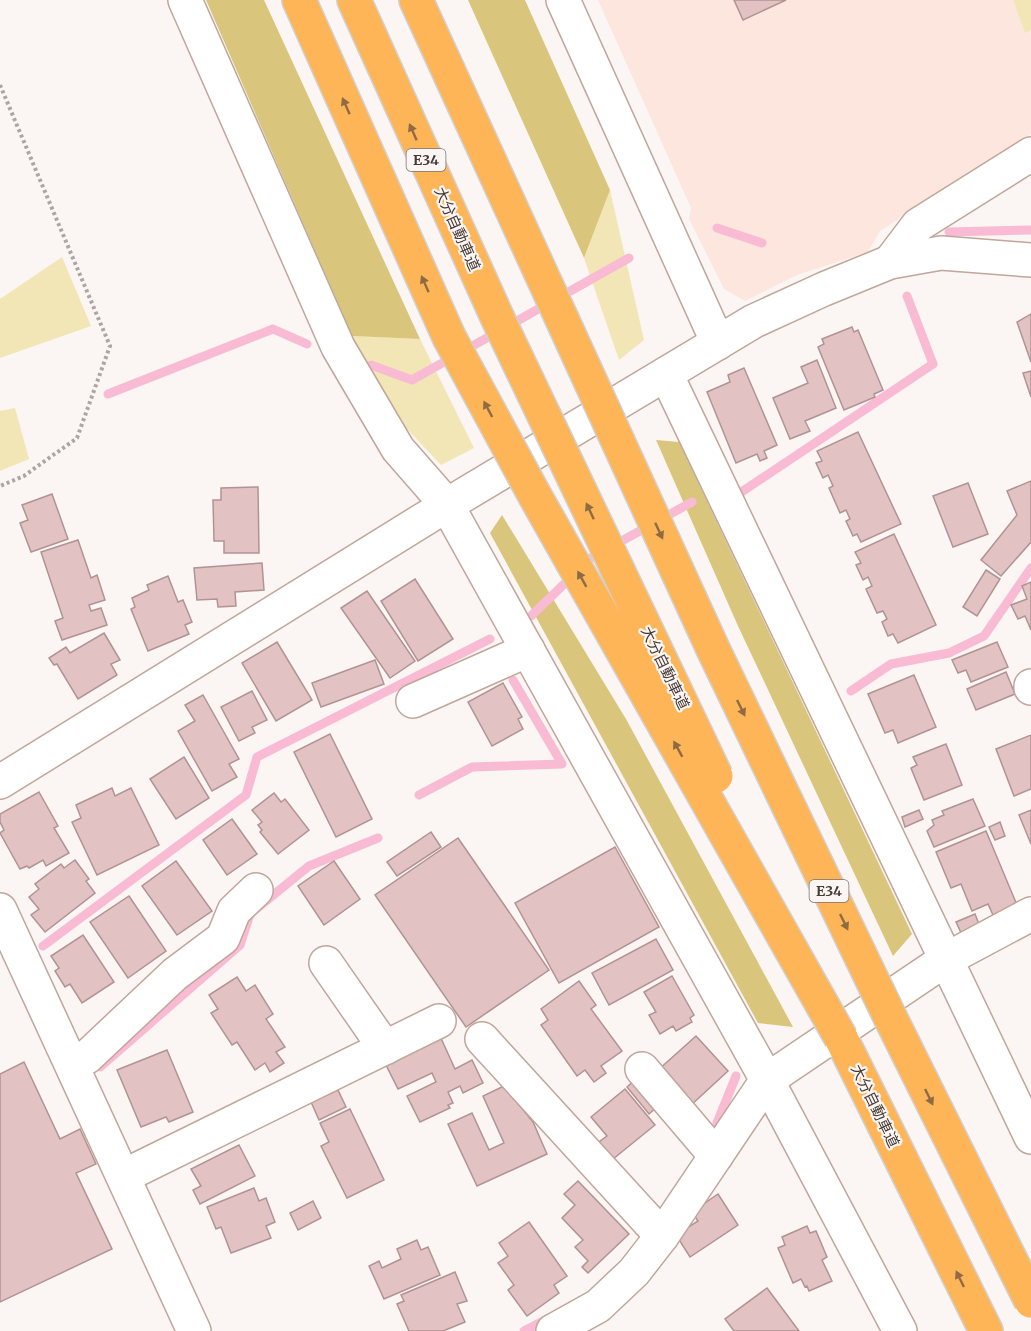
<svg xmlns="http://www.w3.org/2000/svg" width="1031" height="1331" viewBox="0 0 1031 1331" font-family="Merriweather,'Noto Sans JP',serif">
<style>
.built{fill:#fde6dd}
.green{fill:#f2e6b7}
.forest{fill:#d9c67c}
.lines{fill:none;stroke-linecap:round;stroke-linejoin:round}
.stream{stroke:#f9bbd3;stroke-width:9}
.building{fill:#e2c2c2;stroke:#b29393;stroke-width:1.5}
.minor-casing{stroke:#c1a69a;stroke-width:36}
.highway-casing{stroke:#d2d0cf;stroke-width:36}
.path{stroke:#ada5a2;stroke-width:4;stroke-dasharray:3 3;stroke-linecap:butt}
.minor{stroke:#fff;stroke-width:33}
.highway{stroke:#fdb557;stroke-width:33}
.highway-bridge-casing{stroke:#d2d0cf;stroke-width:36;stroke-linecap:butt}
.highway-bridge{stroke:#fdb557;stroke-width:33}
.oneway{fill:#8f6b43}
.labels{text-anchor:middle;stroke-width:4.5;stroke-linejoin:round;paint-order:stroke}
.shield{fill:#fbf5f3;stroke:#7c726e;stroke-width:1.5}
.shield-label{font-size:14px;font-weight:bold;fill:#453a35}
.street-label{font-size:15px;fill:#453a35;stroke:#fbf5f3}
</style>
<rect width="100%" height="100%" fill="#fbf5f3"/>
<polygon class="built" points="598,0 1013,0 1025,32 1031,30 1031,134 880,231 868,252 797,275 745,301 724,289 689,219 691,208"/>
<g class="green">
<polygon points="1013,0 1031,0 1031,30 1025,33"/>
<polygon points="610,190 644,340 619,360 584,258"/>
<polygon points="62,257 91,326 0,358 0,299"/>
<polygon points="352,336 420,339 474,448 441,465 395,416"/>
<polygon points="15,408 29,459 0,471 0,411"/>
</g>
<g class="forest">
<polygon points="206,0 264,0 420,339 352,336"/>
<polygon points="468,0 525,0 610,190 584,258"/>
<polygon points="656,440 679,442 912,934 893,956 738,626"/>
<polygon points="502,515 626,719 793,1027 758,1023 490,533"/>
</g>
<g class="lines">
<g class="stream">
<polyline points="717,228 762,243"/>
<polyline points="949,232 1031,230"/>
<polyline points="371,365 412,380 629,258"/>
<polyline points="108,394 273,329 307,344"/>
<polyline points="740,493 933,364 907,296"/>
<polyline points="531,616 591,558 692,502"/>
<polyline points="851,691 891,664 949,653 984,636 1031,568"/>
<polyline points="419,795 472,767 562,764 513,680"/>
<polyline points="43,946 246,795 257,757 490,639"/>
<polyline points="100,1067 240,945 250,914 309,866 378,838"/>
<polyline points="717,1123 736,1076"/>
<polyline points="524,1331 549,1318"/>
</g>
</g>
<g class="building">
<polygon points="734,0 786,0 743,20"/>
<polygon points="1031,314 1031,362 1017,322"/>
<polygon points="852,327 854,332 858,330 883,390 874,394 875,397 844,410 818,347 824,344 822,339"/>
<polygon points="817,360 836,408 805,421 810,431 790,439 773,398 808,383 801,367"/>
<polygon points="744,368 777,445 764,451 767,458 760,461 757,454 736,463 707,392 730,382 728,375"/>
<polygon points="1031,371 1031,397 1023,373"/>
<polygon points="858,432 901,524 861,542 857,534 853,536 846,521 850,519 846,510 840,513 829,488 833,486 828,475 823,478 816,463 822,461 817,451"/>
<polygon points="1031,481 1031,542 1001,576 981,560 1017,515 1007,491"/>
<polygon points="968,483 988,534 953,547 933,496"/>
<polygon points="258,487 259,553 224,553 224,541 214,541 213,500 221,500 221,488"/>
<polygon points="52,494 68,539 31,552 20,523 28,520 22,505"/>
<polygon points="894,534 936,625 898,643 893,634 888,636 882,622 887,619 883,611 877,613 866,589 872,586 868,577 863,580 856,565 861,563 855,552"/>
<polygon points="78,540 91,578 97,575 105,600 89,605 91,611 101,608 107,625 62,640 55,621 63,618 41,552"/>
<polygon points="262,563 264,590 235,592 236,606 218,607 217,599 197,600 194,568"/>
<polygon points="986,570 1000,579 977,616 963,607"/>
<polygon points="168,576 178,602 183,600 192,622 185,625 189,634 148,651 131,609 135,607 132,598 149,590 147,585"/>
<polygon points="415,579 453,639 418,661 381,601"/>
<polygon points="1031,582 1031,630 1025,616 1018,619 1011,605 1027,599 1022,586"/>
<polygon points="367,591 415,661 390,678 341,608"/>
<polygon points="104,633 120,660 111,664 117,675 78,699 57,664 54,665 49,658 66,647 70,653"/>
<polygon points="277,642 312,700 276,721 242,663"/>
<polygon points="997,642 1008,667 971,682 966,670 958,673 952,660"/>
<polygon points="375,660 384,684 321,707 312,683"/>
<polygon points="1006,672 1015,694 976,710 967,689"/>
<polygon points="914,675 936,727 898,743 893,730 885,733 868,694"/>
<polygon points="503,683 522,717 518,719 523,729 492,746 468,702"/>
<polygon points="252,691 267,720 252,727 255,733 239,741 221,707"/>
<polygon points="203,695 239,759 229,764 237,777 212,791 178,731 195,721 185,705"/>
<polygon points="330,734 372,819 336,837 294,752"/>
<polygon points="1031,735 1031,789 1014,796 996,749"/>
<polygon points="946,744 962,785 924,800 911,768 917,765 913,757"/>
<polygon points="184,757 209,798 176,819 150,779"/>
<polygon points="112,788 115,796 131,788 159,845 97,875 72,822 81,818 76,805"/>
<polygon points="39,792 58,826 54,828 69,853 46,866 43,860 29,868 27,866 20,869 0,833 4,830 0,822 0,814"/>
<polygon points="274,793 281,802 285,799 309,830 278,854 260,832 262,830 258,825 262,822 252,810"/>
<polygon points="973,799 985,826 934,847 927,831 934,825 932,820 944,815 942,811"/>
<polygon points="919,810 923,819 905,827 902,817"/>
<polygon points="1031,810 1031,844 1019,815"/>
<polygon points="232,819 257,854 227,875 203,840"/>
<polygon points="1000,822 1005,836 995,840 989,827"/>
<polygon points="986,831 1017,905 993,915 988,904 972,911 961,884 951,888 936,852"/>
<polygon points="431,832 441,847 397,876 387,862"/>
<polygon points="458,838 549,970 466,1027 375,895"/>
<polygon points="615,847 659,927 559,983 515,903"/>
<polygon points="75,860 89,879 86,881 95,893 45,932 31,915 39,909 29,897 39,889 35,884 61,864 64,868"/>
<polygon points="176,861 212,911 177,935 142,886"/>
<polygon points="334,861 360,899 324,925 298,886"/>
<polygon points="129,896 166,951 128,978 90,922"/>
<polygon points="975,914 981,929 963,937 956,922"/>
<polygon points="83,935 114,982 82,1003 70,984 65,987 55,971 59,968 51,956"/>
<polygon points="656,939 673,970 609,1005 592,973"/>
<polygon points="672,976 694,1015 690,1018 692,1022 676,1031 673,1026 660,1034 649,1015 656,1012 644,992"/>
<polygon points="237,977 246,991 255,985 273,1014 266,1019 285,1047 276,1052 284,1063 270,1072 265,1063 255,1070 237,1042 232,1045 211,1013 218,1009 209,995"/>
<polygon points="579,981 596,1005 591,1009 622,1051 601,1066 606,1073 594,1082 585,1070 577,1076 541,1025 548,1020 541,1009"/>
<polygon points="440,1036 455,1069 472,1060 483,1083 463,1093 460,1086 448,1092 453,1103 448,1105 450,1108 420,1122 407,1096 436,1082 432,1073 398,1089 385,1063"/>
<polygon points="696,1036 728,1071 689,1107 657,1071"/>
<polygon points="167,1050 193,1112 169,1122 166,1117 141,1127 117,1070"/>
<polygon points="24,1062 60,1139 80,1129 96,1164 76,1173 112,1249 0,1302 0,1074"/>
<polygon points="636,1079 658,1106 649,1114 627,1087"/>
<polygon points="504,1086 533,1122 547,1154 477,1186 448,1124 472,1113 489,1150 504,1143 483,1096"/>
<polygon points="625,1089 655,1125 613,1159 599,1142 607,1136 591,1117"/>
<polygon points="338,1090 346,1107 319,1120 311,1102"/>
<polygon points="350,1109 384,1180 347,1198 321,1146 329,1142 320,1123"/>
<polygon points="239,1145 255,1176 200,1204 193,1190 201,1186 191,1169"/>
<polygon points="578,1181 629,1234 588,1273 582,1267 588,1261 575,1247 583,1240 562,1218 575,1205 564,1194"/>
<polygon points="254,1188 259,1201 266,1198 275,1222 266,1226 271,1238 231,1253 221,1227 216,1229 207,1207"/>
<polygon points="718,1194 738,1225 690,1257 676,1235 698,1221 692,1212"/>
<polygon points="313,1201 321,1218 298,1230 290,1213"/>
<polygon points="529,1222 567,1276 554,1285 559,1293 527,1316 508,1290 514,1285 498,1263 508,1256 499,1243"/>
<polygon points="807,1226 810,1233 816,1231 827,1257 822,1260 832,1281 809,1291 807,1286 805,1287 801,1279 793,1283 778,1248 785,1245 782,1237"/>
<polygon points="417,1240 421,1250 428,1247 440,1275 384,1299 369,1266 379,1261 382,1268 401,1259 397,1249"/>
<polygon points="455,1272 467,1301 457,1304 465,1322 443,1331 409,1331 397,1304 404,1301 401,1295"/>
<polygon points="767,1288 799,1331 734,1331 725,1319"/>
</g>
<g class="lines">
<g class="minor-casing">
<g id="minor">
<polyline points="185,0 338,347 398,449 447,505 767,1080 900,1331"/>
<polyline points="563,0 718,343"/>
<polyline points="890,262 918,225 1031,154"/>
<polyline points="666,374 1031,1137"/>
<polyline points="1031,686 1031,688"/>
<polyline points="413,701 528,650"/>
<polyline points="0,782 447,505 754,321 824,289 890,262 941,253 1031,260"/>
<polyline points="0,910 194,1331"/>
<polyline points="326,963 385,1048"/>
<polyline points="482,1039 662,1236"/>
<polyline points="73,1064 87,1057 175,974 223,938 234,911 256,890"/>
<polyline points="642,1069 716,1156"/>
<polyline points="124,1176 439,1021"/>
<polyline points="553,1331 598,1306 634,1272 662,1236 767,1080 945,960 1031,914"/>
</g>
</g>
<g class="highway-casing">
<g id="highway">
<polyline points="299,0 449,337"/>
<polyline points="354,0 498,319"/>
<polyline points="416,0 550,293"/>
<polyline points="841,1038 986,1331"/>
</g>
</g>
<polyline class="path" points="0,85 110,346 77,438 24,476 0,486"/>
<use href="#minor" class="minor"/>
<use href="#highway" class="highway"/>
<g class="highway-bridge-casing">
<g id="highway-bridge">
<polyline points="550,293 713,649 889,1015 1031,1301"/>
<polyline points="498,319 716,776"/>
<polyline points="449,337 535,496 841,1038"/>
</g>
</g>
<use href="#highway-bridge" class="highway-bridge"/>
</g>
<defs><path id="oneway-solid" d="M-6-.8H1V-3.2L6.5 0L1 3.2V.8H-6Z" transform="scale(1.5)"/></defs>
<g class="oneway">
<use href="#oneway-solid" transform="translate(346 106) rotate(-114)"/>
<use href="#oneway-solid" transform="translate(413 132) rotate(-114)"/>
<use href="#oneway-solid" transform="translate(425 284) rotate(-114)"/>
<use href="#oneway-solid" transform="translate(488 409) rotate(-118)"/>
<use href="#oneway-solid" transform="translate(590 511) rotate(-115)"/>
<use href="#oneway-solid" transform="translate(659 531) rotate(65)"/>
<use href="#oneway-solid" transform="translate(582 579) rotate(-119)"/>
<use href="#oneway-solid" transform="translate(741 708) rotate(64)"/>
<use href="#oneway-solid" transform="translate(678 749) rotate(-119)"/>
<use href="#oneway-solid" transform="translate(844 922) rotate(64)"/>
<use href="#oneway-solid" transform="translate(929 1097) rotate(64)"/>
<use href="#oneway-solid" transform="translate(960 1279) rotate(-116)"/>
</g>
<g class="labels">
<g class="shield">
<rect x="406.5" y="149" width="39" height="22" rx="4.5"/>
<rect x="809.5" y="880" width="39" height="22" rx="4.5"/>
</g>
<g class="shield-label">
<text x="426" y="165">E34</text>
<text x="829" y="896">E34</text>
</g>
<g class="street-label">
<text transform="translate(457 229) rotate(66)" y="5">大分自動車道</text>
<text transform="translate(665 668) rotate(64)" y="5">大分自動車道</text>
<text transform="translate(875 1106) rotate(64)" y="5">大分自動車道</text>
</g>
</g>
</svg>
